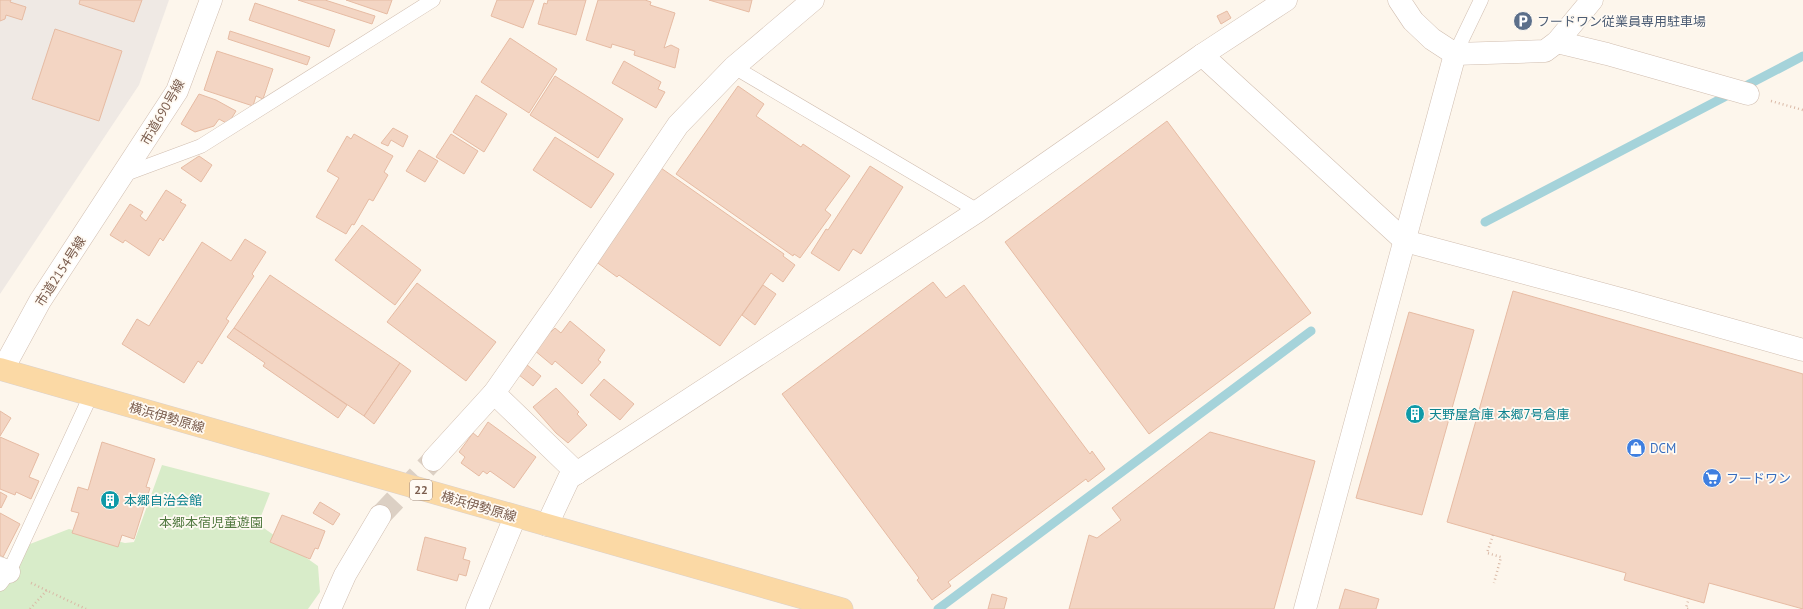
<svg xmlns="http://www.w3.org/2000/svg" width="1803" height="609" viewBox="0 0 1803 609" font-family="'PT Sans','Noto Sans JP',sans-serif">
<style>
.industrial{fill:#efe9e4}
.green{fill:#d8ecc9}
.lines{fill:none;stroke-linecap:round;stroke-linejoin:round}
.stream{stroke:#a5d3da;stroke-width:9}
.building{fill:#f3d5c3;stroke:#e6bba3}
.minor-tunnel{stroke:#dcd0c4;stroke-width:22;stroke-dasharray:22 11;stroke-linecap:butt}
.service-casing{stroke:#d1beb0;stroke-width:15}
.minor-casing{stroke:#d1beb0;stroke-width:23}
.tertiary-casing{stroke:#d1beb0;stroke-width:23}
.primary-casing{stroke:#dad1cd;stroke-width:23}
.path{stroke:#d9b8a5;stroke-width:2.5;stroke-dasharray:1 3;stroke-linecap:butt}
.service{stroke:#fff;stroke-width:14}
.minor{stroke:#fff;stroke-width:22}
.tertiary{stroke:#fff;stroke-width:22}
.primary{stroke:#fbd9a5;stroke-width:22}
.labels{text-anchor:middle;stroke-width:3.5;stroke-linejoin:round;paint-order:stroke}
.shield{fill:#fffaf3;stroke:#a28b7f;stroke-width:1}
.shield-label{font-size:12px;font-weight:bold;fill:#7a5c4d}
.service-label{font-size:13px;fill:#4e5e75;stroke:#fffaf3;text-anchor:start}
.street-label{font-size:13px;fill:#7a5c4d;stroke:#fffaf3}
.culture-label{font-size:13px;fill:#0d838f;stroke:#fffaf3;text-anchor:start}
.shop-label{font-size:13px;fill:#366cbe;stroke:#fffaf3;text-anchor:start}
.park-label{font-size:13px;fill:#537a41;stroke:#fffaf3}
</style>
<rect width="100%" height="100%" fill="#fdf6ec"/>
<polygon class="industrial" points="0,0 169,0 139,85 0,294"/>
<polygon class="green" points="162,465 270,493 258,524 318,566 320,592 308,609 0,609 0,580 30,544 69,529 125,543 134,542"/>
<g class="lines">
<g class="stream">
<polyline points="1485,222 1803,56"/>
<polyline points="938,609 1311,331"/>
</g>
</g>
<g class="building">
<polygon points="0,0 11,0 10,2 26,7 22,20 6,15 5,19 0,21"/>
<polygon points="80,0 142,0 134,22 79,4"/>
<polygon points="298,0 325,0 375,16 372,24"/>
<polygon points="346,0 392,0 387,14"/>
<polygon points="497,0 534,0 523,28 491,16"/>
<polygon points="548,0 586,0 576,35 538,24 544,3 547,4"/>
<polygon points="598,0 645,0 651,2 650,5 675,13 664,48 671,45 679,49 675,68 634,55 635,51 612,44 611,48 586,40"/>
<polygon points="709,0 752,0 749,12"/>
<polygon points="255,3 335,30 329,47 249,20"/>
<polygon points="1227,11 1231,18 1221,24 1217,16"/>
<polygon points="55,29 122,51 99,121 32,99"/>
<polygon points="230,31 310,57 307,65 228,39"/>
<polygon points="510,38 557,69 529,113 481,82"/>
<polygon points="217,51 273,69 263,99 256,96 253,106 204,90"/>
<polygon points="624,61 661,82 658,89 665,92 656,108 612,83"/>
<polygon points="555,76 623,119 598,158 530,115"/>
<polygon points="738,86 764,104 756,116 801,147 803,144 850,176 825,210 831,215 800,258 794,254 793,256 676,174"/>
<polygon points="199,94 216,100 236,111 228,124 219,119 214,126 195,132 181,124"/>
<polygon points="476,95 507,114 484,152 453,132"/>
<polygon points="1167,121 1311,313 1149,434 1005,242"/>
<polygon points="393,128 408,136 403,147 391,140 388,146 381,143"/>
<polygon points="354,134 393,156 384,172 388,175 373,201 369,199 354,225 352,224 346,234 316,217 339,178 327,171 347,136 351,139"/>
<polygon points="451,134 478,151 464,174 436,157"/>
<polygon points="555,137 614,174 591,208 533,170"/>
<polygon points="419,150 438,161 425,182 406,171"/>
<polygon points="199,156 212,165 201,182 181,168"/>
<polygon points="870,166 903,187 861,254 853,249 839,271 811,253 826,229 828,230"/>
<polygon points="661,168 784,254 783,256 795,265 783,282 771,273 720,346 619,275 617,277 595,261"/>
<polygon points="166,190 182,200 180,202 186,205 163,241 160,238 149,256 125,240 123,243 110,235 130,204 143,212 140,216 146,221"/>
<polygon points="362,225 421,270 395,305 335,260"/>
<polygon points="245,239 266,252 252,274 254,276 226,319 229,321 202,364 198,361 184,383 122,344 137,319 149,326 202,242 231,261"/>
<polygon points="270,275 400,363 364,416 234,328"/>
<polygon points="933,282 946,298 964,285 1090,454 1092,451 1105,469 1088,482 1086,479 948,582 951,586 932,600 917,580 919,578 782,394"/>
<polygon points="417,283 496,342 466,381 387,322"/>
<polygon points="763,285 776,294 755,325 742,315"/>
<polygon points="1513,291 1803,374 1803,609 1709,583 1704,603 1624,580 1626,573 1447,522"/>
<polygon points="1409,312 1474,330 1422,515 1356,498"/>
<polygon points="570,321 605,350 598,360 601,362 582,384 555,361 552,365 534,350 550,331 551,332 555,328 561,333"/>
<polygon points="234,328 347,405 338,418 263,366 265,363 227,337"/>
<polygon points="522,361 541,376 533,386 514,371"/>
<polygon points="400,363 411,371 374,424 364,416"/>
<polygon points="604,379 634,404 620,420 590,395"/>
<polygon points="556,388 579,412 577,414 587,425 568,443 556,433 533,407"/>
<polygon points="0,411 11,418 0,436"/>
<polygon points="488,422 536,457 514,488 490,471 487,474 483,471 479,476 461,463 465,457 459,452 473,433 478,437"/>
<polygon points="1210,432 1315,461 1274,609 1069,609 1089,535 1097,538 1121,520 1112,508"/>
<polygon points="0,437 39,454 29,477 39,481 31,499 16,492 15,495 0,489"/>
<polygon points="102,442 155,459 146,487 150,488 134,539 122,535 118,547 72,533 79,513 71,511 78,487 88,490"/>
<polygon points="0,492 7,496 1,508 0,507"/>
<polygon points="320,502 340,514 333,525 313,513"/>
<polygon points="0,513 20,524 3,557 0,555"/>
<polygon points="282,515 325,531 318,549 315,548 310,559 270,542"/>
<polygon points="425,537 466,548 463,559 470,561 466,576 459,574 457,581 417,570"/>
<polygon points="1345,589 1379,599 1376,609 1339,609"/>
<polygon points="992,594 1007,598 1004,609 988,609"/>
</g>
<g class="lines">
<polyline class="minor-tunnel" points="380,516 433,460"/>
<g class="service-casing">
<g id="service">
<polyline points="1455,54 1481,0"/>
<polyline points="734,67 978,211"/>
<polyline points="123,175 201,146 433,0"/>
<polyline points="0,584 9,572 91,395"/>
</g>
</g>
<g class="minor-casing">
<g id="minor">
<polyline points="1399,0 1413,21 1432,39 1455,54 1545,51 1557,42 1592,0"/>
<polyline points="1557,42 1607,54 1748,94"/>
<polyline points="1202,55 1405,241 1625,300 1803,350"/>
<polyline points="494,393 577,473"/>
<polyline points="433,460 494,393 560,299 678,125 734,67 813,0"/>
<polyline points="547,525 569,478 978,211 1202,55 1286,0"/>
<polyline points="0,568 9,572"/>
<polyline points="330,609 345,575 380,516"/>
<polyline points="477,609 515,517"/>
<polyline points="1305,609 1455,54"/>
</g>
</g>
<g class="tertiary-casing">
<polyline id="tertiary" points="3,369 40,301 177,91 211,0"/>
</g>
<g class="primary-casing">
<polyline id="primary" points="0,369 842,609"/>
</g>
<g class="path">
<polyline points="1771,101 1803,110"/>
<polyline points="1493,535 1487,553 1501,557 1494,583"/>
<polyline points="31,583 86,609"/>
<polyline points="30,609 47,590"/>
<polyline points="1688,609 1686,608 1689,598"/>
</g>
<use href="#service" class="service"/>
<use href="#minor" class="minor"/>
<use href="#tertiary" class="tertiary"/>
<use href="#primary" class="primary"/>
</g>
<defs>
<g id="parking-disc" transform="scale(1)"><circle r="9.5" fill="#5c6f8a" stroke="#fffaf3"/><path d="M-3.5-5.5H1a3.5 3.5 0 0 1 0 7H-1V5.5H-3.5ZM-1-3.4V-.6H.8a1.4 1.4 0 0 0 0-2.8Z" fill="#fff"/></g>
<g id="building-disc" transform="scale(1)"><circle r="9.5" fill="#0f9aa8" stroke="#fffaf3"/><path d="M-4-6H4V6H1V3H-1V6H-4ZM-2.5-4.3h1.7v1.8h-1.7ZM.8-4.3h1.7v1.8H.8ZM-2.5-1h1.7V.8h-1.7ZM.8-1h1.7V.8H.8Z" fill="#fff"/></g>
<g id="shop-disc" transform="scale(1)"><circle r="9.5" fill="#3f7fe0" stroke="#fffaf3"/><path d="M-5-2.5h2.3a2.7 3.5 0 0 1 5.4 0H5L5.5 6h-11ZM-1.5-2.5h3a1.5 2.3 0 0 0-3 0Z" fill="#fff"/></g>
<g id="supermarket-disc" transform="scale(1)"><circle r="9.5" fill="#3f7fe0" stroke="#fffaf3"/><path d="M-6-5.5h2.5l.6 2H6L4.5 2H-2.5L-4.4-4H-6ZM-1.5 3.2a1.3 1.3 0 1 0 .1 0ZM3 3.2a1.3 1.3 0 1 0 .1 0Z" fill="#fff"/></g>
</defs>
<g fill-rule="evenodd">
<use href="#parking-disc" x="1523" y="21"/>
<use href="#building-disc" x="1415" y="414"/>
<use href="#shop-disc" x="1636" y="448"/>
<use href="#supermarket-disc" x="1712" y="478"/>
<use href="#building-disc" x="110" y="500"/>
</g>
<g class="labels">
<rect class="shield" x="410" y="480" width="22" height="20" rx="3"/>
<g class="shield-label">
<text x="421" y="494">22</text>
</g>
<g class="service-label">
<text x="1537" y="26">フードワン従業員専用駐車場</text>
</g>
<g class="street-label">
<text transform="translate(162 112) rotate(-60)" y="5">市道690号線</text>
<text transform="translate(60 271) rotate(-57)" y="5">市道2154号線</text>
<text transform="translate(167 417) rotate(16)" y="5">横浜伊勢原線</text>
<text transform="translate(479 506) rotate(16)" y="5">横浜伊勢原線</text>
</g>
<g class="culture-label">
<text x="1429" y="419">天野屋倉庫 本郷7号倉庫</text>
<text x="124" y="505">本郷自治会館</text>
</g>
<g class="shop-label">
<text x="1650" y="453">DCM</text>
<text x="1726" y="483">フードワン</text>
</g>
<g class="park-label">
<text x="211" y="527">本郷本宿児童遊園</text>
</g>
</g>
</svg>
